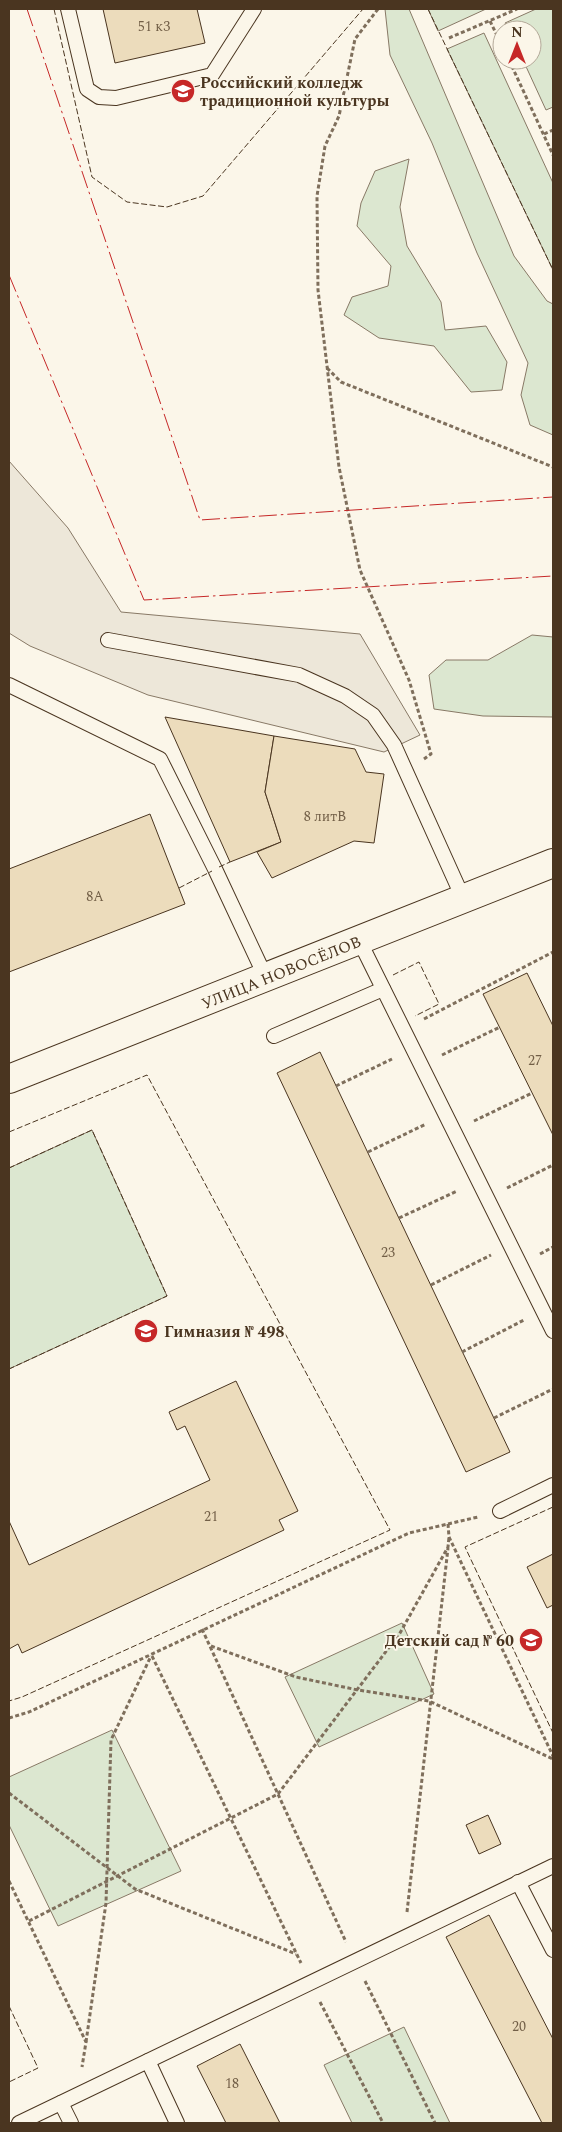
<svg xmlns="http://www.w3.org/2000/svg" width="562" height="2132" viewBox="0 0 562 2132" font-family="Spectral,serif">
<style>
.green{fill:#dce7d0;stroke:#887966}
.parking{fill:#ede7d9;stroke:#887966}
.building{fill:#ecdcbc;stroke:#4a3520}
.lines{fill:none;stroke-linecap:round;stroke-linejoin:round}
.service-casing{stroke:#4a3520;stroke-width:16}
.minor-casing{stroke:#4a3520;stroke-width:30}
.path{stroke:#7f6f5c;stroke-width:3;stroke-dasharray:4 2.5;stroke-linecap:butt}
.service{stroke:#fbf6e9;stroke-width:14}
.minor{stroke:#fbf6e9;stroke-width:28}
.fence{stroke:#4a3520;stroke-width:1;stroke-dasharray:6 2.5;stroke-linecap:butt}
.power{stroke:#c62828;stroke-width:1;stroke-dasharray:18 4 2.5 4;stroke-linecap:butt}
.labels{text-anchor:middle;stroke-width:4;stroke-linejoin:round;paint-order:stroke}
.number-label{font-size:14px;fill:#725f47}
.poi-label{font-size:16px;font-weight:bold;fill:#4a3520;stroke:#fbf6e9;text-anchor:start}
.street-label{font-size:16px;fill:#4a3520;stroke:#fbf6e9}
</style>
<rect width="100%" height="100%" fill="#fbf6e9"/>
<g class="green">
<polygon points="385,9 409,9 514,256 547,301 553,304 553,435 530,425 521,395 528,363 477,253 432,143 390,55"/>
<polygon points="428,9 486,9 438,31"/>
<polygon points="536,9 553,9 553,107 546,110 523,60 532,60 532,30 509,30 505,23"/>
<polygon points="484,33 553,183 553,270 447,49"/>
<polygon points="409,159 400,207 407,246 441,302 445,330 486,326 507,362 502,390 471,392 434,346 379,338 344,315 352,297 388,286 391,266 357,226 361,203 375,171"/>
<polygon points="532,635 553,637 553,717 483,716 434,709 429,675 446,660 488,660"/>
<polygon points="92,1130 167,1296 9,1369 9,1168"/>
<polygon points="402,1623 434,1694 319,1747 285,1677"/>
<polygon points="112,1730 181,1871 58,1926 9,1825 9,1777"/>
<polygon points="404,2027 450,2123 352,2123 324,2065"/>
</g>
<polygon class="parking" points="9,461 68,528 121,612 360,634 420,735 384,752 148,695 30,646 9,633"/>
<g class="building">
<polygon points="103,9 197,9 205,43 115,63"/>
<polygon points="165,717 274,736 265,792 281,842 230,862"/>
<polygon points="274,736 355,749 366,772 384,774 374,843 354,841 272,878 257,852 281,842 265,792"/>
<polygon points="150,814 185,904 9,972 9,869"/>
<polygon points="527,973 553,1026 553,1135 483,994"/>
<polygon points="320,1052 510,1452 466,1472 277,1073"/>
<polygon points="236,1381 298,1511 279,1520 284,1530 22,1653 18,1644 9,1649 9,1521 29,1565 210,1480 185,1426 177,1430 169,1412"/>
<polygon points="553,1554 553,1605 547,1608 527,1567"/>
<polygon points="488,1815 501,1844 479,1854 466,1825"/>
<polygon points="489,1915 553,2039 553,2123 542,2123 446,1937"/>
<polygon points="240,2044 280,2123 226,2123 197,2066"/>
</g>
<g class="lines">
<g class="service-casing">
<g id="service">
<polyline points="68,9 87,89 99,97 116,98 212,75 254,9"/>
<polyline points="108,640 299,675 345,696 373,715 394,745 463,898"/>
<polyline points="9,685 160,759 215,869 266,978"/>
<polyline points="359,940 553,1331"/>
<polyline points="274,1036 383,989"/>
<polyline points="500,1511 553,1485"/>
<polyline points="518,1882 553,1950"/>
<polyline points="148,2061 177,2123"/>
<polyline points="61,2103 71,2123"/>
<polyline points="19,2123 553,1866"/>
</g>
</g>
<g class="minor-casing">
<polyline id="minor" points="9,1079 553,863"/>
</g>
<g class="path">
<polyline points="378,9 355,39 339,116 325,146 317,196 318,290 339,467 360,570 409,680 431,754 424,759"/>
<polyline points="490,21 502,46"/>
<polyline points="449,38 517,9"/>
<polyline points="509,60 553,155"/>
<polyline points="544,134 553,130"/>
<polyline points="327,368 341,382 553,467"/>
<polyline points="424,1019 553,952"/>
<polyline points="442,1055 500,1027"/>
<polyline points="336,1086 392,1059"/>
<polyline points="474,1121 532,1093"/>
<polyline points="368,1152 426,1124"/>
<polyline points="507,1188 553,1165"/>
<polyline points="399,1218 457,1191"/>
<polyline points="540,1254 553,1247"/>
<polyline points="431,1285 491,1255"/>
<polyline points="462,1352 524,1320"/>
<polyline points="494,1418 553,1389"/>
<polyline points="448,1524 449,1537 553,1756"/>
<polyline points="202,1629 346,1942"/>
<polyline points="211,1646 296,1677 358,1690 429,1701 553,1759"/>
<polyline points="152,1656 301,1963"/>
<polyline points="9,1718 29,1712 409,1533 478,1517"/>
<polyline points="9,1793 135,1889 296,1954"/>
<polyline points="9,1881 86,2042 82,2067"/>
<polyline points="407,1912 448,1548"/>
<polyline points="29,1921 278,1794 400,1633 448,1547 449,1537"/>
<polyline points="365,1981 435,2123"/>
<polyline points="320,2002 383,2123"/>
<polyline points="86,2042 106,1903 111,1740 151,1656"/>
</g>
<use href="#service" class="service"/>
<use href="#minor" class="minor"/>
<g class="fence">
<polyline points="54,9 92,177 127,202 167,207 203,196 363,9"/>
<polyline points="428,9 553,270"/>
<polyline points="219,867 230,862"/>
<polyline points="179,888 212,871"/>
<polyline points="393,975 419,962 439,1004 415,1016"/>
<polyline points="9,1132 147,1075 390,1530 22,1697 9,1701"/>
<polyline points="9,1168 92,1130 167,1296 9,1369"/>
<polyline points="553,1507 465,1547 553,1733"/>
<polyline points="9,2006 38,2068 9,2082"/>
</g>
<g class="power">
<polyline points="27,9 200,520 553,497"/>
<polyline points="9,275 144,600 553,576"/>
</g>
</g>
<defs>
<g id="university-disc" transform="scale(1.25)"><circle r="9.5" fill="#c62828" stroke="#fbf6e9"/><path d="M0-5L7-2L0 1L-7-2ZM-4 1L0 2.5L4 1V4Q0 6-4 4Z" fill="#fff"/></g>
<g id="school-disc" transform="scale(1.25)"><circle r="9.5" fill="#c62828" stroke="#fbf6e9"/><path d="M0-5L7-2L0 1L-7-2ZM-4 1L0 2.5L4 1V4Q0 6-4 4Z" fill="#fff"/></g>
</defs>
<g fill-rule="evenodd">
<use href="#university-disc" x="183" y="91"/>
<use href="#school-disc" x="146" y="1331"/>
<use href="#school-disc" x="531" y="1640"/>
</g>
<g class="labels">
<g class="number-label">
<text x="154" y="31">51 к3</text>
<text x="325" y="821">8 литВ</text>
<text x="95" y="901">8А</text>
<text x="535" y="1065">27</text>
<text x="388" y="1257">23</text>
<text x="211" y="1521">21</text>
<text x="519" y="2031">20</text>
<text x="232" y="2088">18</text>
</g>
<g class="poi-label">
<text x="200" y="88">Российский колледж<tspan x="200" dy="18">традиционной культуры</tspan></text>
<text x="164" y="1337">Гимназия № 498</text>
<text x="514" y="1646" text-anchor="end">Детский сад № 60</text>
</g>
<g class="street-label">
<text transform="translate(281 972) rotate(-22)" y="6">УЛИЦА НОВОСЁЛОВ</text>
</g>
</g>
<rect width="562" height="2132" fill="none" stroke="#4a3520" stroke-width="20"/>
<g transform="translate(517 45)"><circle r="24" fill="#fbf6e9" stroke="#b4a999"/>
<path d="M0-4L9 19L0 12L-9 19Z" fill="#c62828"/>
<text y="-8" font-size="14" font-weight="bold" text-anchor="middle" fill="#4a3520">N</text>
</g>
</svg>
